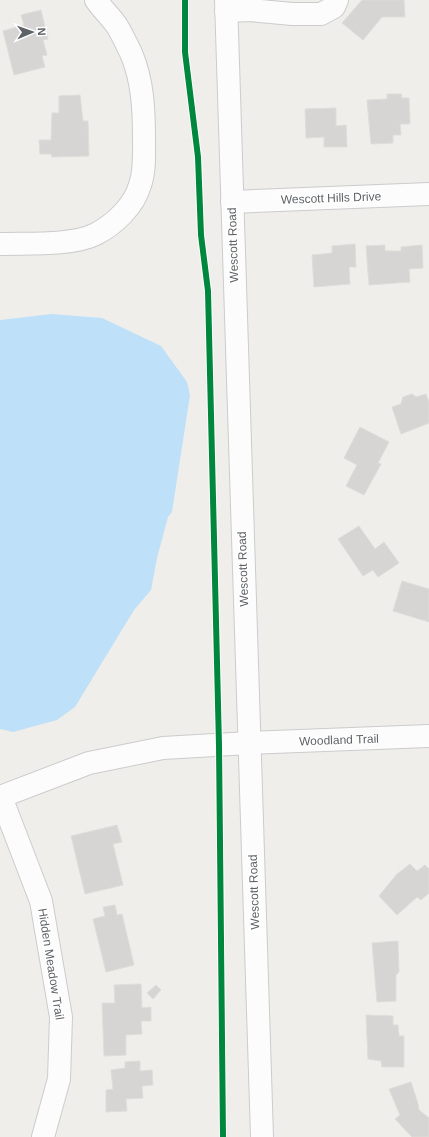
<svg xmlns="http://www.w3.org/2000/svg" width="429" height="1137" viewBox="0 0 429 1137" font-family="Arial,sans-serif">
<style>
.water{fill:#bfe0f9}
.building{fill:#d6d5d3;stroke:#deddd9}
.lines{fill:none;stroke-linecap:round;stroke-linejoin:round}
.minor-casing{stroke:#cbcccc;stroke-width:24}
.minor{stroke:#fdfcfc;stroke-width:22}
.cycleway-casing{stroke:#fff;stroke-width:8}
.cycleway{stroke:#00873e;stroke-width:6}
.labels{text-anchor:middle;stroke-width:3;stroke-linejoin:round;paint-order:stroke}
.street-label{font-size:12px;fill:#5f6368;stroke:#fff}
</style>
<rect width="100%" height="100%" fill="#efeeea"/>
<polygon class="water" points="52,314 102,318 161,346 187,382 190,395 172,512 168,517 157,558 151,590 134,610 75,707 57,720 13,732 0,729 0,320"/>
<g class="building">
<polygon points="362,0 404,0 405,17 382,17 363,40 342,23"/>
<polygon points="41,10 48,39 43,40 47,55 42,56 45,67 14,75 3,31 24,25 21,15"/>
<polygon points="387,94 401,94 402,98 409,98 410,124 400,124 401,135 393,135 393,143 371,144 367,100 387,99"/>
<polygon points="80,95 83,121 88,121 89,156 52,157 51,154 40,154 39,140 51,140 52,113 59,113 59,96"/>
<polygon points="336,108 336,126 346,125 347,147 324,147 324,137 306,138 305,109"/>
<polygon points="355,244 356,267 349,267 350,284 314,287 312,255 332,253 332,246"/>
<polygon points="385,245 385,251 401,251 401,247 422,245 423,268 409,269 410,282 369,285 366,246"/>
<polygon points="412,394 416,397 426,394 429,402 429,423 401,434 392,407 401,404 403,397"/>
<polygon points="360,427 389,442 378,463 381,464 364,495 346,486 357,465 344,458"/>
<polygon points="359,526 375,549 384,542 399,563 378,577 373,570 363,576 338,539"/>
<polygon points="402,581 429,589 429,588 429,622 393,611"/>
<polygon points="117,825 122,842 113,844 123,885 85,894 71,836"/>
<polygon points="410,864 417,871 425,865 429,869 429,893 421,900 417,897 397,915 379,896 397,874"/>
<polygon points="115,905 117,915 122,914 134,965 106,972 93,919 105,916 103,907"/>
<polygon points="398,941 399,972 396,975 396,1001 377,1002 372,943"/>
<polygon points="141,984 142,1008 151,1007 151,1021 141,1021 142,1034 126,1035 126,1055 104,1056 102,1003 115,1003 114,985"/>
<polygon points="156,985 161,990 153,999 147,993"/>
<polygon points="366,1015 393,1016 393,1025 398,1025 399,1036 404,1036 404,1067 382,1067 381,1061 368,1059"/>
<polygon points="140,1061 140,1071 152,1070 153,1085 142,1086 143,1098 126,1099 127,1111 106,1112 106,1090 113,1089 111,1070 125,1068 125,1062"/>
<polygon points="411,1082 418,1104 419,1110 429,1118 429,1137 412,1137 395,1119 400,1115 389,1089"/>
</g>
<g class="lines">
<g class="minor-casing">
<g id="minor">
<polyline points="226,0 262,1137"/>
<polyline points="226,11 250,10 292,14 321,14 334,7 337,0"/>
<polyline points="232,202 429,194"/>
<path d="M0,244C28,243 72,246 96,234C115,224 134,206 140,185C145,171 144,155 144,140C144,110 143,81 131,53C127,45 122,34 117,26C111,17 102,9 96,0"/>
<polyline points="0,797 89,763 163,748 249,743 429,736"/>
<polyline points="1,797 41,901 61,1017 59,1079 43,1137"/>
</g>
</g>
<use href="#minor" class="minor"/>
<g class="cycleway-casing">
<polyline id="cycleway" points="185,0 185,52 198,157 201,235 208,291 219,745 223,1137"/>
</g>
<use href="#cycleway" class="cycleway"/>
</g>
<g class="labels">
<g class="street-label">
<text transform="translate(331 198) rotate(-2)" y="4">Wescott Hills Drive</text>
<text transform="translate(233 245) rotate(-92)" y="4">Wescott Road</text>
<text transform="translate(243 569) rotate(-92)" y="4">Wescott Road</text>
<text transform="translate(339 740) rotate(-2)" y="4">Woodland Trail</text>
<text transform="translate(254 892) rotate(-92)" y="4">Wescott Road</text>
<text transform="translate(51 964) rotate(81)" y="4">Hidden Meadow Trail</text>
</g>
</g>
<g transform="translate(32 32) rotate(88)" stroke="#ffffff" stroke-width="3" paint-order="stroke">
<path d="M0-3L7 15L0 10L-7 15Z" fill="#5f6368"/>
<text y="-6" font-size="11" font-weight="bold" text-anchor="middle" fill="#5f6368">N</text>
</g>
</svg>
